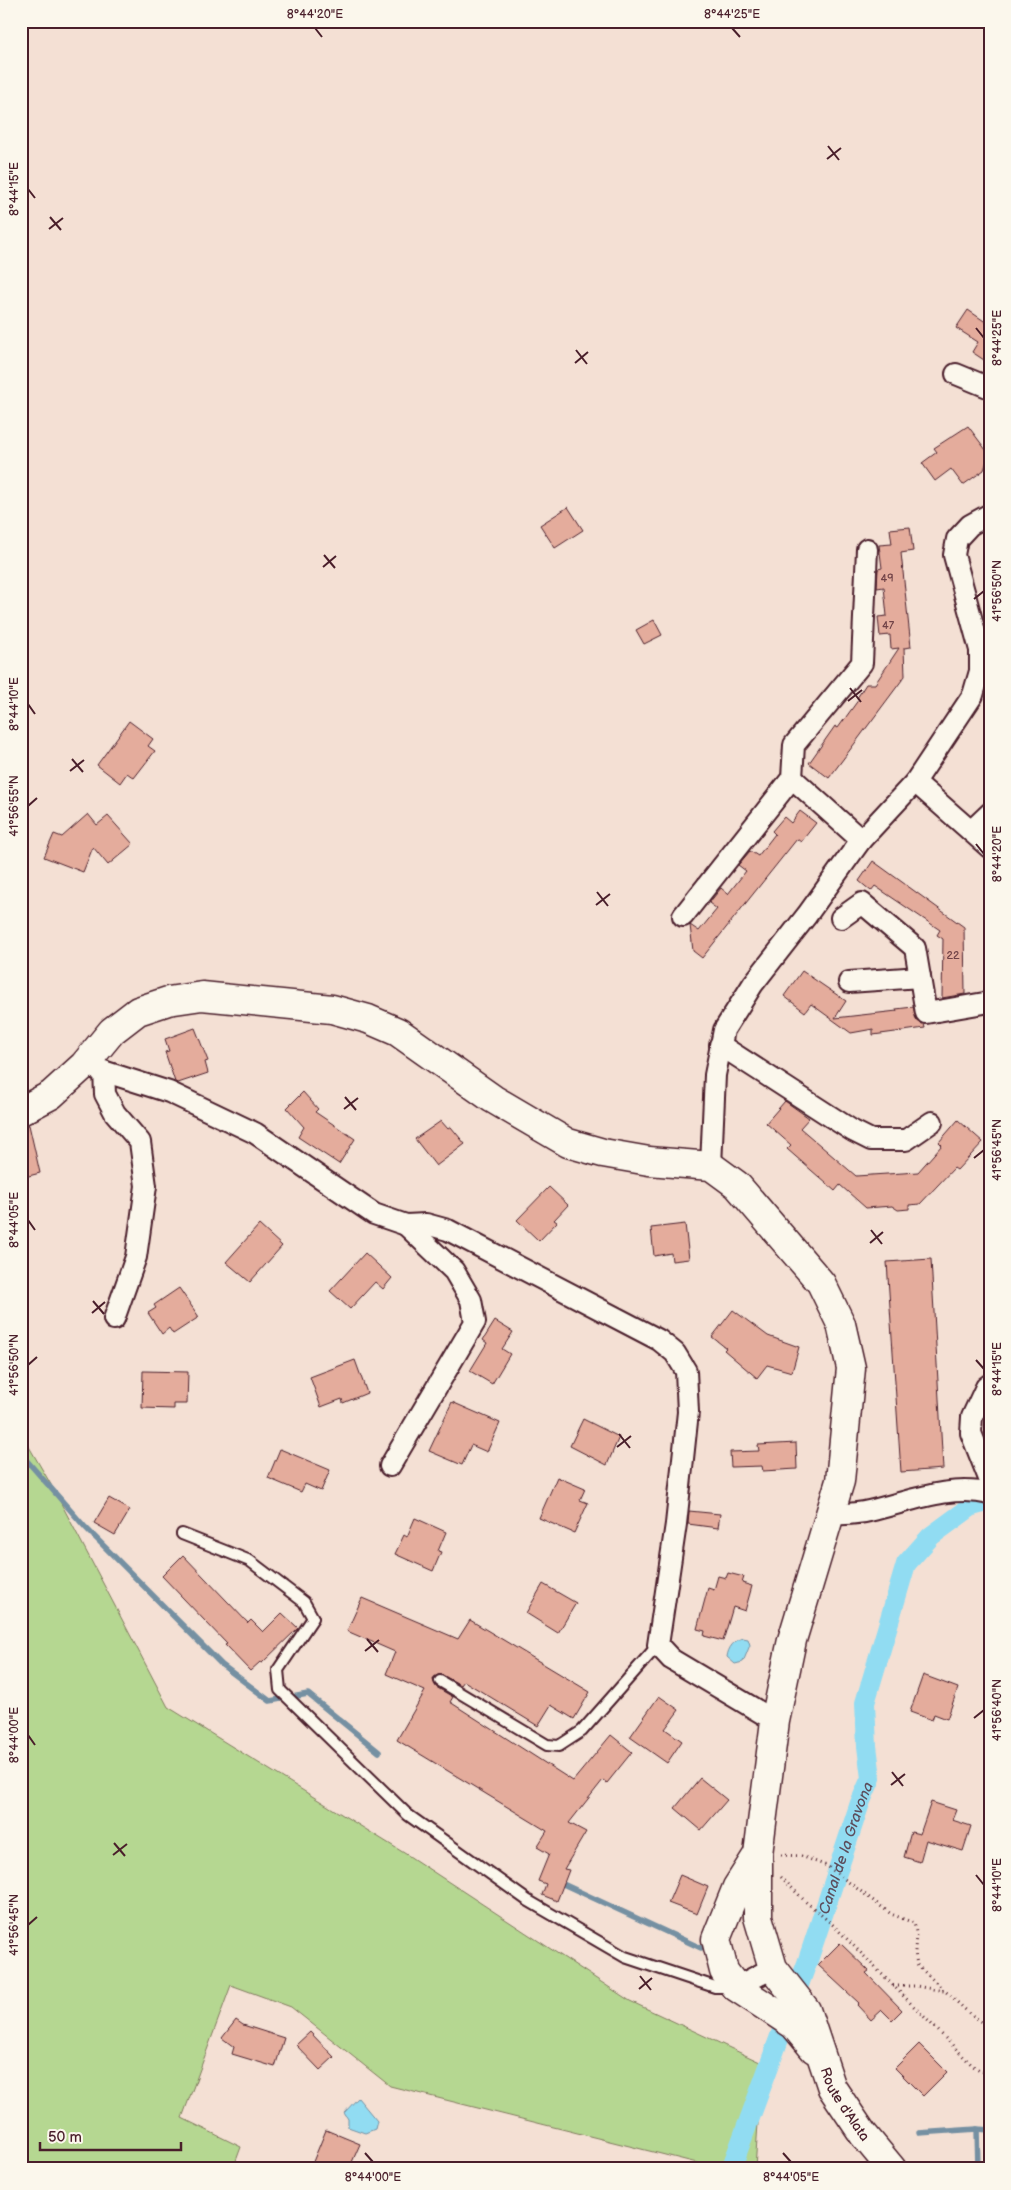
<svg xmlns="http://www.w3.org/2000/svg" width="1011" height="2190" viewBox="0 0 1011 2190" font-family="'Balsamiq Sans',sans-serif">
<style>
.green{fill:#b5d791;stroke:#807b5e}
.water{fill:#91dcf2;stroke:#7590a2}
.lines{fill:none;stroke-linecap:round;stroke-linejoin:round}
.stream{stroke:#7590a2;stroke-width:5.5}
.canal{stroke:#91dcf2;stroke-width:20}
.building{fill:#e4ac9c;stroke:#4a1f2b}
.lane-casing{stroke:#4a1f2b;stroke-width:14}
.street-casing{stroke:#4a1f2b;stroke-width:24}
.secondary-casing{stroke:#4a1f2b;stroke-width:31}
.path{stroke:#4a1f2b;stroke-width:3;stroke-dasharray:1 4;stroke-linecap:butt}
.lane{stroke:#fbf7ec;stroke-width:10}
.street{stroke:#fbf7ec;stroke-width:20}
.secondary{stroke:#fbf7ec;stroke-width:28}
.ticks{fill:none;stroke:#4a1f2b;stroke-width:2}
.labels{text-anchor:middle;stroke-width:4.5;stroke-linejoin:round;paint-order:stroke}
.number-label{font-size:11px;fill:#704247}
.street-label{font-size:14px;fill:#4a1f2b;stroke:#fbf7ec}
.water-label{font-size:15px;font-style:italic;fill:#5c4e5d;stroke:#fbf7ec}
.neatline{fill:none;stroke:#4a1f2b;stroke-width:2}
.ticks-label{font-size:12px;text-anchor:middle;fill:#4a1f2b}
</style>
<rect width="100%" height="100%" fill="#f4e0d4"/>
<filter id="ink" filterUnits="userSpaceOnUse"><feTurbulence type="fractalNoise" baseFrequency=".02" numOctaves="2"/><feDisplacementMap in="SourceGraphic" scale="10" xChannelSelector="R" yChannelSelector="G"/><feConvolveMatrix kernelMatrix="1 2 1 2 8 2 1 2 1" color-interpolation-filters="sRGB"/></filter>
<g filter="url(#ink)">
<polygon class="green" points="21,1433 53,1488 168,1707 409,1856 630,2001 762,2063 755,2169 721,2169 390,2086 291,2007 231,1985 182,2118 241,2147 233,2169 21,2169"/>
<g class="water">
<path d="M743,1638L748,1639L750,1645L743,1662L735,1664L727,1657C728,1648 734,1640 743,1638Z"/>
<polygon points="358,2098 377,2121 375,2129 365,2133 348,2127 348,2119 344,2113"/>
</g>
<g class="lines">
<g class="stream">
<polyline points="21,1454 85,1527 222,1665 270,1701 308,1694 379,1752"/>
<polyline points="563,1884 701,1948"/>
<polyline points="977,2129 978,2169"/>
<polyline points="919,2133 977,2129 990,2130"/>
</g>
<path class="canal" id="s1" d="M731,2169L807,1963L860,1803L871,1778L867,1746L865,1703L906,1564L931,1536L972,1506L990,1501"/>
</g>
<g class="building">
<polygon points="968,310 990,325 990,364 972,352 978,342 956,328"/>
<polygon points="968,426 989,454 984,470 963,485 951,469 935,481 922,463 937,452 934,448"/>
<polygon points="568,507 583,530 555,548 540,525"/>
<polygon points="910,527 913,551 901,553 911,647 904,648 905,676 829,778 809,763 835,726 838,728 859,699 857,698 866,684 875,684 899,648 891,649 890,635 880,636 878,617 887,616 884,587 877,588 878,569 882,568 879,545 892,544 890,529"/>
<polygon points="654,620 662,635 644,644 636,630"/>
<polygon points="129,721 153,739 148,746 155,751 134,778 127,773 120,783 97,765"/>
<polygon points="800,811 816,823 801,842 797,839 702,958 693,951 690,925 699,931 717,909 709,903 721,888 728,894 746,871 738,865 750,851 758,856 775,834 772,831 784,817 791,823"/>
<polygon points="88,814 97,825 108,816 133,844 108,865 93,847 83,872 44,857 54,834 62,837"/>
<polygon points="873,861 964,927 965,994 942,998 943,939 937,935 940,930 875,886 871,891 859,881"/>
<polygon points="802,971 846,1001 835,1018 897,1011 896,1009 913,1007 917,1020 924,1024 925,1028 873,1035 873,1029 851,1033 811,1004 805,1012 784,996"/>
<polygon points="195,1028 208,1061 205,1062 208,1073 178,1083 175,1082 165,1052 169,1051 165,1039"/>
<polygon points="303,1092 318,1109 315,1112 355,1139 339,1164 298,1137 304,1127 287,1108"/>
<polygon points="785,1101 809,1118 800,1128 856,1176 918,1172 942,1145 939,1142 958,1120 983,1142 957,1170 954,1168 920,1204 909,1205 909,1209 898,1210 892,1206 866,1208 840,1185 835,1191 787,1149 791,1145 766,1123"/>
<polygon points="441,1121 448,1129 451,1127 465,1144 436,1166 415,1139"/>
<polygon points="29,1125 40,1173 21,1178 21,1126"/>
<polygon points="549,1187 568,1205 554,1220 557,1222 539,1241 517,1220"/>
<polygon points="685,1224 689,1259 672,1261 671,1253 654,1256 651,1228"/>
<polygon points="259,1225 282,1246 250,1282 226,1262"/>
<polygon points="365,1253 392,1278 383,1289 375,1282 350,1309 330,1291"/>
<polygon points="931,1259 943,1469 901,1472 887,1262"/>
<polygon points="179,1288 199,1317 173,1334 169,1328 162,1334 148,1313 156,1308 154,1305"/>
<polygon points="733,1310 768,1336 799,1347 792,1372 767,1365 757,1378 724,1350 726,1348 712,1337"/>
<polygon points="495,1321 513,1332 502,1349 510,1354 492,1384 470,1371 487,1343 483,1340"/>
<polygon points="355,1360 367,1393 343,1403 342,1399 321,1407 310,1377"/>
<polygon points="143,1371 188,1372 187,1404 174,1404 174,1409 142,1408"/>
<polygon points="452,1402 500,1423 487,1452 471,1445 462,1465 429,1451"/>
<polygon points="583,1419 619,1437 607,1465 570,1446"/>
<polygon points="796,1443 797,1469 763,1471 762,1466 731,1467 730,1452 759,1451 758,1445"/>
<polygon points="280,1449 330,1470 321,1491 305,1484 301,1492 268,1478"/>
<polygon points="557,1477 585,1489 580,1500 588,1503 574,1533 539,1518"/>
<polygon points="109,1498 130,1510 115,1535 94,1523"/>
<polygon points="689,1511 720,1514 718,1528 688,1524"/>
<polygon points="415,1518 446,1532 438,1551 441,1552 433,1571 395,1554 404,1535 407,1537"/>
<polygon points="183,1555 248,1623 251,1620 263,1632 282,1613 298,1628 262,1663 260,1662 250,1671 225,1645 227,1644 162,1576"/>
<polygon points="728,1573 744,1577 742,1583 752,1586 745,1611 733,1607 723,1641 704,1636 705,1631 697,1629 708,1588 714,1590 718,1576 726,1578"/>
<polygon points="543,1584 576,1603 558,1633 526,1613"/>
<polygon points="362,1598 458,1639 470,1620 590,1692 574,1719 551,1705 538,1726 464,1681 461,1685 440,1674 434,1677 433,1680 436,1687 453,1697 450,1702 573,1781 611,1735 632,1752 607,1783 603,1780 569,1823 586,1832 564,1869 569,1870 557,1901 542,1895 546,1884 538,1881 549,1854 537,1847 547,1831 397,1740 425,1691 386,1674 395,1652 347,1631"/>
<polygon points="923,1675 958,1688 947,1719 934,1714 932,1720 910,1712"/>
<polygon points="659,1696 679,1710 665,1729 682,1741 667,1763 630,1737"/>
<polygon points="700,1778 727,1800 701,1830 675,1808"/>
<polygon points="931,1802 956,1810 952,1820 971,1826 963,1851 926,1840 920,1862 904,1857 911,1832 920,1834"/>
<polygon points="680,1875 708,1887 697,1914 668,1903"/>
<polygon points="840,1943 869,1971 866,1973 902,2010 892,2020 882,2010 871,2020 857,2005 859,2003 818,1965"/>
<polygon points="236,2020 243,2025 284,2038 275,2067 232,2054 234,2047 222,2038"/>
<polygon points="310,2032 334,2057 320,2070 296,2045"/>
<polygon points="919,2044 947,2072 923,2096 895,2068"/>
<polygon points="326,2130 360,2144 349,2169 310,2169"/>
</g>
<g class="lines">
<g class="lane-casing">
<g id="lane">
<polyline points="182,1534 250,1561 304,1602 313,1618 278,1670 280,1690 408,1815 527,1900 625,1957 715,1987 732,1987"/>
<polyline points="440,1681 547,1745 559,1746 582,1731 658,1645"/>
</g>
</g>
<g class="street-casing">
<g id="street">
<polyline points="956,374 990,388"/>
<polyline points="792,778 861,840"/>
<polyline points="915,782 990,848"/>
<polyline points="971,831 990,813"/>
<polyline points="683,916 792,778 794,745 862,663 867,549"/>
<polyline points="841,918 862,903 915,948 926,1013 990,1002"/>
<polyline points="849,982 920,977"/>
<polyline points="720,1045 853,1131 871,1140 906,1140 932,1122"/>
<polyline points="84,1065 169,1092 255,1133 374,1214 406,1225 426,1224 448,1230 659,1340 675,1353 686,1371 688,1412 676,1524 658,1645 671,1659 775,1721"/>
<polyline points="104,1071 105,1094 115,1113 140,1142 146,1186 136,1257 114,1319"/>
<polyline points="711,1166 715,1075 724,1030 753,984 807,915 861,840 915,782 973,695 980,671 980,650 954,555 957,539 970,525 990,514"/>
<polyline points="990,1384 986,1387 972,1417 971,1433 990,1481"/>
<polyline points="390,1466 475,1322 471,1300 454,1271 406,1225"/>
<path d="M831,1515C843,1514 857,1514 869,1511C909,1502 949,1484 990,1494"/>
<polyline points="736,1987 773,1968"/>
</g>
</g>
<g class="secondary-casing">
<g id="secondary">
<path id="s2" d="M21,1111L51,1095L84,1065L112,1031L138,1011L168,1001L202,996L332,1009L368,1019L398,1032L493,1099L568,1143L603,1153L649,1161L711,1166L737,1185L821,1283L841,1324L851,1368L840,1481L792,1640L775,1721L758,1854V1917L773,1968L806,2010L832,2088L863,2134L892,2169"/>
<polyline points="758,1854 737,1887 716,1939 724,1971 736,1987 794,2025 814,2049"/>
</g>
</g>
<g class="path">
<polyline points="781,1855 801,1856 827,1866 891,1914 914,1923 916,1932 915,1952 917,1965 970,2014 990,2027"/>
<polyline points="781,1877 806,1902 833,1925 973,2066 990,2076"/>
<polyline points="893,1986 916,1986 944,1991"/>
</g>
<use href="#lane" class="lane"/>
<use href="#street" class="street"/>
<use href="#secondary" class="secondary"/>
</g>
</g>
<path class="ticks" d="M315,28L322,37M732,28L740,37M828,146L839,160M827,159L841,148M28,189L35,198M50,217L61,230M49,229L63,218M976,328L984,338M576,350L587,364M575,363L588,352M324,555L335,568M323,567L336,556M974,599L984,591M850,688L861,702M848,701L862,690M28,704L35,714M72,759L83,772M70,771L84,760M28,806L37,798M976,844L984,854M597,892L608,906M596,905L610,894M345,1097L356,1110M344,1109L358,1098M974,1158L984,1150M28,1220L35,1230M871,1230L882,1244M870,1243L883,1232M93,1301L104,1314M92,1313L105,1302M976,1360L984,1369M28,1365L37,1357M619,1434L630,1448M617,1447L631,1436M367,1639L378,1652M365,1651L379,1640M974,1718L984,1710M28,1735L35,1745M892,1772L903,1786M891,1785L905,1774M114,1843L125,1856M113,1855L127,1844M976,1875L984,1885M28,1925L37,1917M640,1976L651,1990M639,1989L652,1978M365,2153L373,2162M783,2153L791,2162"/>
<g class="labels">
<g class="number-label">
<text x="887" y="582">49</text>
<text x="888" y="629">47</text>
<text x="953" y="959">22</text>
</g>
<g class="street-label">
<text dy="5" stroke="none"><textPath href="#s2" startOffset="1791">Route d'Alata</textPath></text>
</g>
<g class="water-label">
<text dy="5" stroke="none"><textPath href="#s1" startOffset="341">Canal de la Gravona</textPath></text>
</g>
</g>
<rect width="1011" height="2190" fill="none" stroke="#fbf7ec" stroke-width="55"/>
<path d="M40 2142v8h141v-8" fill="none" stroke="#4a1f2b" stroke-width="2.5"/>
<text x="48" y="2142" font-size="15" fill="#4a1f2b" stroke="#fbf7ec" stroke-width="4" paint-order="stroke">50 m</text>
<rect x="28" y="28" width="956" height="2134" class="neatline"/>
<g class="ticks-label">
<text x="315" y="18">8°44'20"E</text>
<text x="732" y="18">8°44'25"E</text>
<text transform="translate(14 189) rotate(-90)" y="4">8°44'15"E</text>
<text transform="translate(997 338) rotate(-90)" y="4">8°44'25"E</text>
<text transform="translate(997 591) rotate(-90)" y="4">41°56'50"N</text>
<text transform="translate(14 704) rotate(-90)" y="4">8°44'10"E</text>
<text transform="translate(14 806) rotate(-90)" y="4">41°56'55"N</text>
<text transform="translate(997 854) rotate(-90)" y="4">8°44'20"E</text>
<text transform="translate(997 1150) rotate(-90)" y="4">41°56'45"N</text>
<text transform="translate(14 1220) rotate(-90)" y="4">8°44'05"E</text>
<text transform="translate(14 1365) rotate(-90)" y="4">41°56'50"N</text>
<text transform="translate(997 1369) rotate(-90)" y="4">8°44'15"E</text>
<text transform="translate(997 1710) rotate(-90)" y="4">41°56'40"N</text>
<text transform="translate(14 1735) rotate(-90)" y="4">8°44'00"E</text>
<text transform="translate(997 1885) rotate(-90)" y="4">8°44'10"E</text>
<text transform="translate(14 1925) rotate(-90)" y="4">41°56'45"N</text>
<text x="373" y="2181">8°44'00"E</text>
<text x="791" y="2181">8°44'05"E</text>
</g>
</svg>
